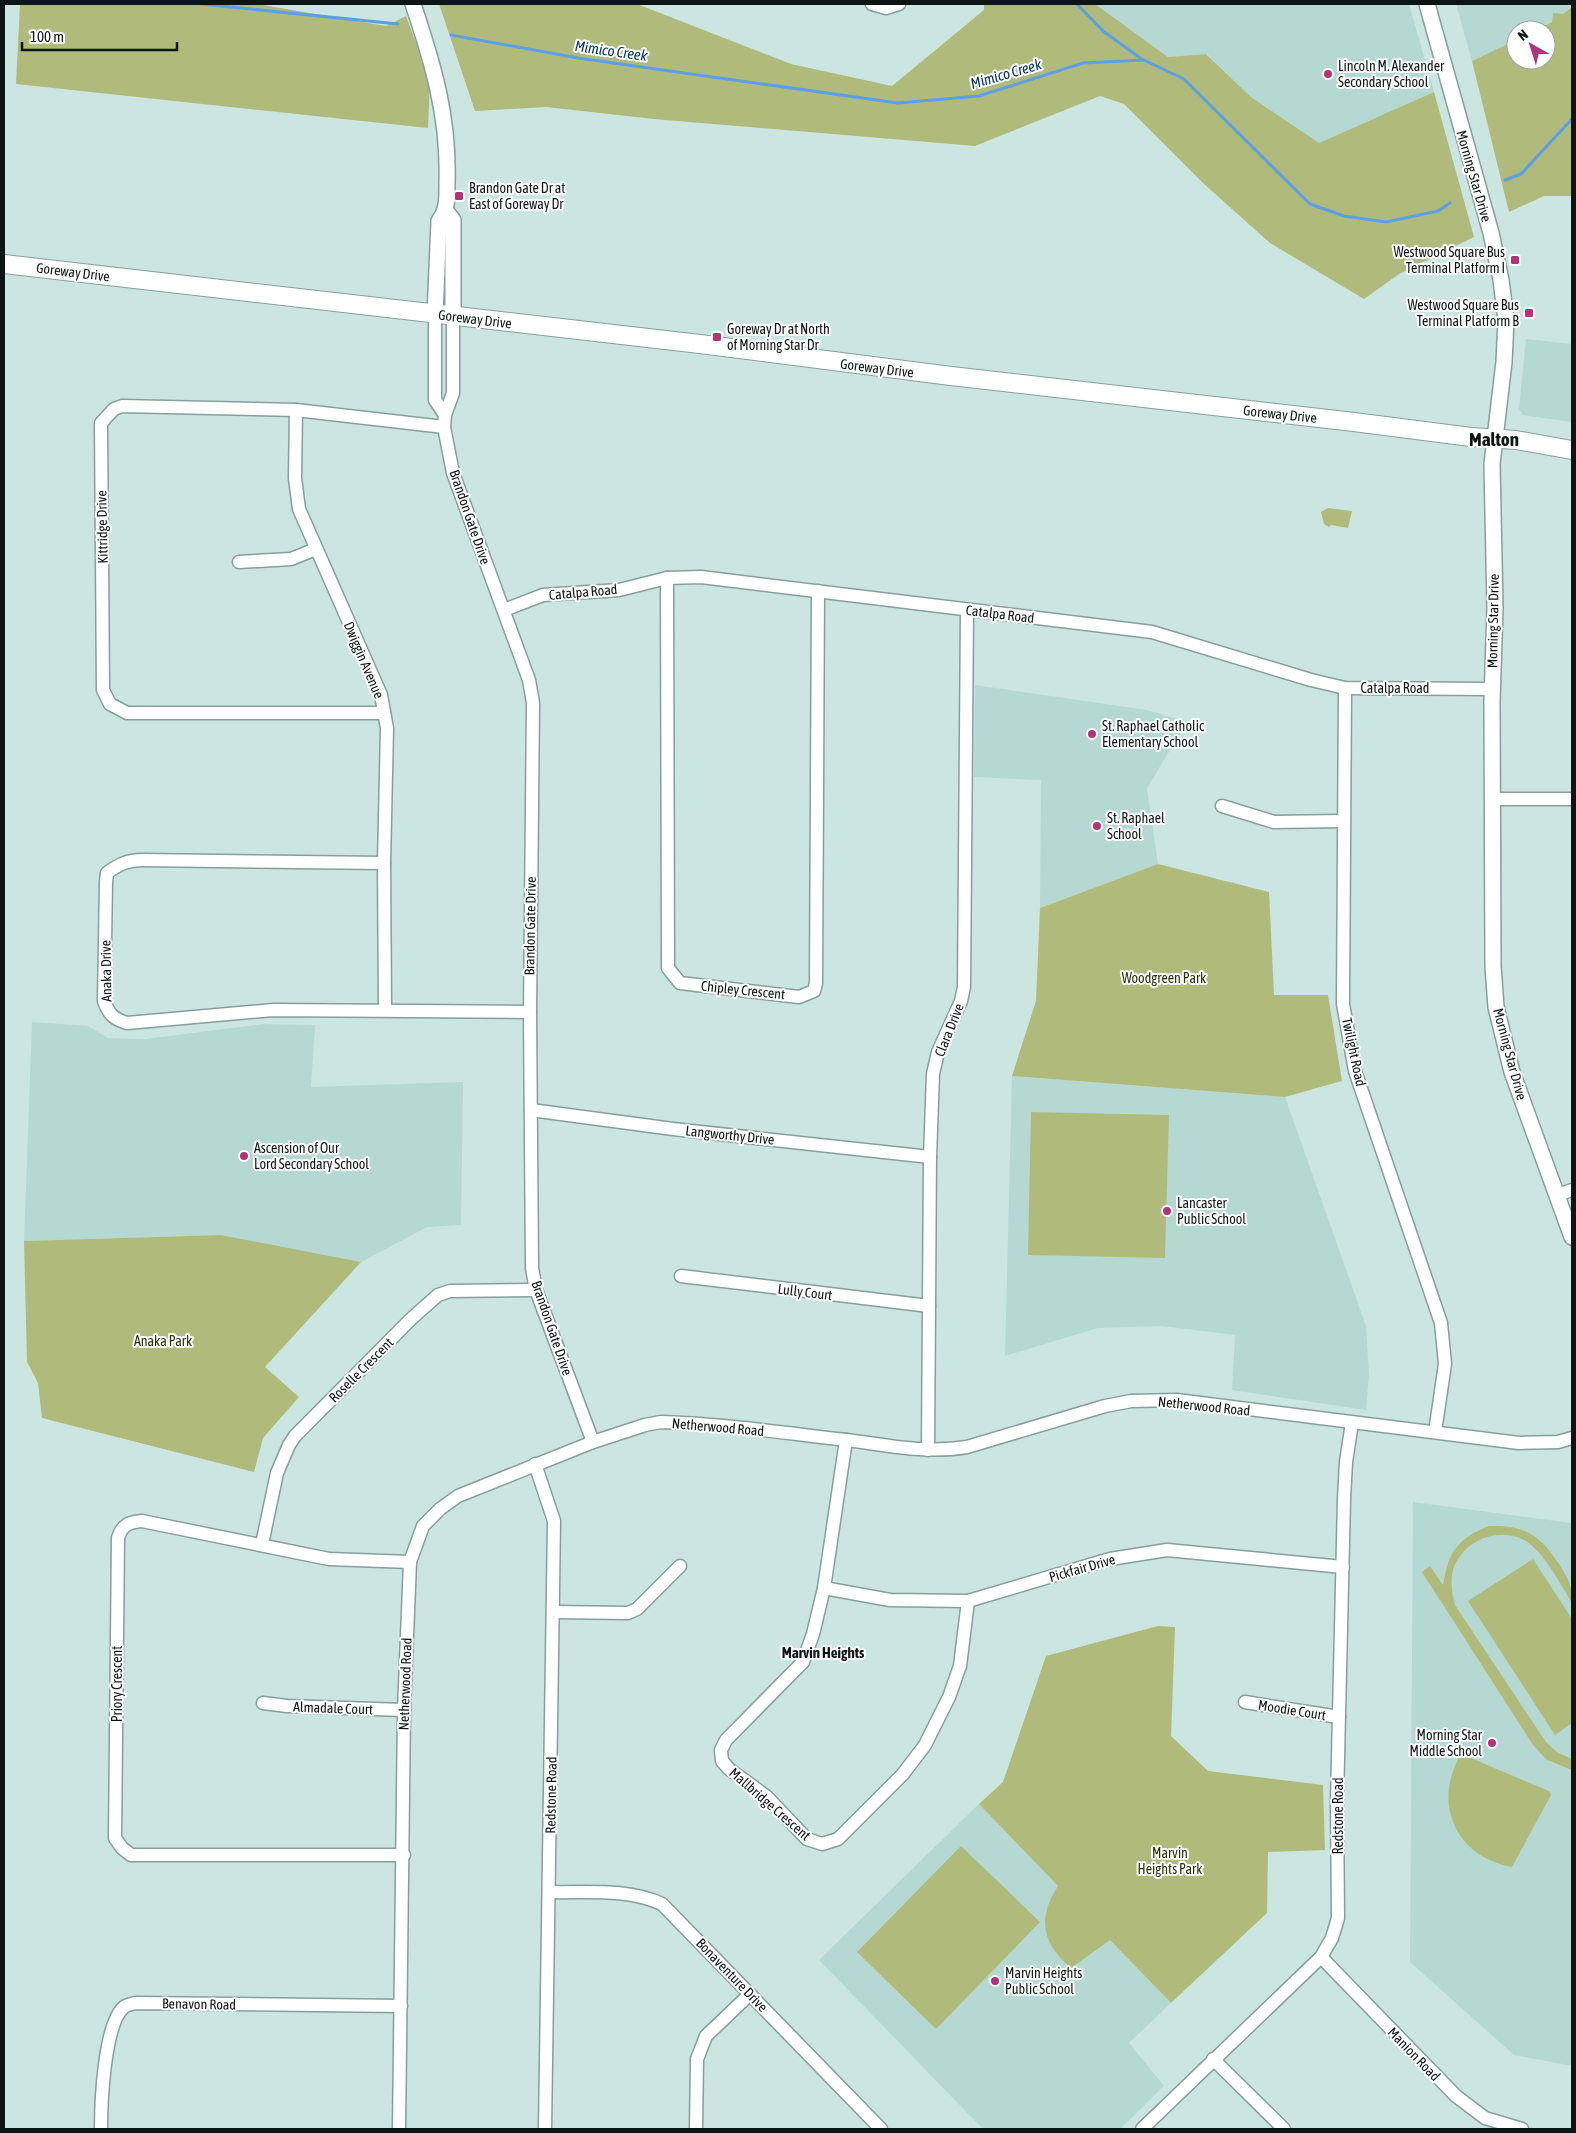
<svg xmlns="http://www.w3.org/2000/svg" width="1576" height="2133" viewBox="0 0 1576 2133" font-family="'Asap Condensed',sans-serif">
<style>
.built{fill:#b6d8d2}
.green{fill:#b0bb7b}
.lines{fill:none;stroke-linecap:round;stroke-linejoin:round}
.stream{stroke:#5b9fe6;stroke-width:3}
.minor-casing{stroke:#879f9a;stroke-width:15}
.tertiary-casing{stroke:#879f9a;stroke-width:18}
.secondary-casing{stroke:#879f9a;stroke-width:20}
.minor{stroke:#fff;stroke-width:12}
.tertiary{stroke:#fff;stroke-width:15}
.secondary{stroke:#fff;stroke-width:18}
.poi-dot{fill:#b5327a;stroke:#fff;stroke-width:2}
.labels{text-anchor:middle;stroke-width:4;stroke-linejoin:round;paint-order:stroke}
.poi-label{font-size:14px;fill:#0c1513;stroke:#fff;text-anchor:start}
.street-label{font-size:14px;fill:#0c1513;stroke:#fff}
.park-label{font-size:14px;fill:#2b3106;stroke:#fff}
.water-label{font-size:15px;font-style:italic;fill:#003460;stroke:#fff}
.neighbourhood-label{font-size:15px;font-weight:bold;fill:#0c1513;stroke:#fff}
.district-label{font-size:19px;font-weight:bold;fill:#0c1513;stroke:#fff}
</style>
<rect width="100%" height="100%" fill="#cbe5e0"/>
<g class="built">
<polygon points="1095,4 1409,4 1434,92 1319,143 1251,97 1207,54 1168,57"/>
<polygon points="1456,4 1572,4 1572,7 1554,21 1536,30 1516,30 1516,40 1472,61"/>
<polygon points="1526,339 1572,344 1572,422 1523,415 1519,409"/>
<polygon points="975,685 1147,710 1187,722 1147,788 1158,864 1040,908 1041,780 974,777"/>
<polygon points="32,1022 88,1026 108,1038 145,1039 263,1024 315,1025 311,1087 463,1082 461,1225 427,1227 361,1262 221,1235 24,1241"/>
<polygon points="1012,1076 1285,1097 1366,1326 1369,1374 1366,1410 1232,1390 1235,1335 1162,1326 1098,1328 1005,1356"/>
<polygon points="1413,1502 1572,1523 1572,2064 1568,2065 1514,2055 1410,1962"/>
<polygon points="979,1804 1171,2003 1129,2043 1164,2086 1120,2129 983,2129 819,1960"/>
</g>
<g class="green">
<polygon points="20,4 257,4 386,26 406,16 430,81 428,128 16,84"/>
<polygon points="439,4 637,4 791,64 892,86 984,10 984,4 1095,4 1168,57 1206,54 1251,97 1319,143 1434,92 1474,237 1399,274 1364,299 1270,243 1204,184 1124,104 1100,96 975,146 654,119 546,107 475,111"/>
<polygon points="1572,7 1572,196 1544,196 1509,212 1472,61 1516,40 1516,60 1546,60 1546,30 1536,30 1552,22 1553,13 1563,14"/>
<polygon points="1328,508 1352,511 1348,528 1331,525 1329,527 1324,524 1321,512"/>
<polygon points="1158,864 1269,892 1274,995 1328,995 1342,1081 1285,1097 1012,1076 1036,1001 1040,908"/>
<polygon points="1031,1112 1169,1115 1165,1258 1028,1255"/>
<polygon points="221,1235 361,1262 265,1367 299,1397 263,1438 254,1472 42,1418 38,1383 27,1362 24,1241"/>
<path d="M1489,1526C1525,1525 1540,1535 1559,1564C1569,1580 1572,1584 1572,1603C1560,1584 1543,1549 1522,1539C1495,1527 1462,1542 1453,1570C1450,1582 1452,1593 1455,1605L1546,1742L1558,1753L1572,1759V1770L1547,1760L1533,1745L1422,1572L1430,1566L1443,1585C1449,1551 1457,1539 1489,1526Z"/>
<polygon points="1533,1559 1572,1619 1572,1723 1555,1735 1468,1601"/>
<path d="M1158,1626L1175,1627L1171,1736L1208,1771L1323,1785L1325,1850L1268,1852L1267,1913L1171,2003L1110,1940L1071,1968C1042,1944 1037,1918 1058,1886L979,1804L1003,1782L1046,1656Z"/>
<path d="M1461,1754L1549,1791L1551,1795L1512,1867C1455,1857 1432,1803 1461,1754Z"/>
<polygon points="961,1846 1040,1922 936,2029 857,1952"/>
</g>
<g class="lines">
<g class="stream">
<polyline points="201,4 398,24"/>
<polyline points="1077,4 1103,31 1143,60"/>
<polyline points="451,35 578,58 898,103 979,96 1083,63 1144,60 1184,79 1310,204 1344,216 1386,222 1438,211 1450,203"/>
<polyline points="1505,180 1521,174 1572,119"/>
</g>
<g class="minor-casing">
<g id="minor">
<polyline points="872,4 886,8 899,4"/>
<polyline points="435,315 435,400 445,415"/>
<polyline points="453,317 453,393 445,415 444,427 453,473 529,680 533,703 530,1012 532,1268 536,1290 593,1442"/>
<polyline points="296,410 295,478 299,509 381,695 387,728 384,863 385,1010"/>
<polyline points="239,562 291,559 316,549"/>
<polyline points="667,578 668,968 680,983 799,997 814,991 816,983 818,591"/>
<polyline points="504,610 543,595 619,590 667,578 701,577 1152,632 1311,680 1345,688 1493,689"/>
<polyline points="1345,688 1343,1004 1355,1071 1441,1323 1445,1364 1435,1432"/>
<polyline points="384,713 127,713 110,704 103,690 101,423 114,409 122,406 296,410 444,427"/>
<polyline points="1493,799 1572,799"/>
<polyline points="1222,806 1274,822 1343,821"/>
<path d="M384,863L142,860C128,860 119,864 107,873L106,882L104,1001C109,1014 113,1019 127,1023L273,1010L530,1012"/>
<polyline points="531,1110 673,1129 930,1157"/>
<polyline points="1557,1195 1572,1190"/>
<polyline points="681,1276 929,1306"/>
<polyline points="846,1440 824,1588 813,1634 803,1662 726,1740 721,1750 722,1761 729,1769 766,1796 807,1839 822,1844 838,1839 903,1774 925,1745 949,1697 960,1666 968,1601"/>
<polyline points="928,1450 930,1157 933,1074 938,1052 961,1001 964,987 967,610"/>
<polyline points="535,1464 554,1521 545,2129"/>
<polyline points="262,1544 277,1473 289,1445 295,1436 411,1319 438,1295 450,1291 536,1290"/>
<polyline points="824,1588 890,1600 968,1601 1110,1559 1167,1550 1343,1567"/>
<polyline points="554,1612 628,1613 637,1609 680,1566"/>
<polyline points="1245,1702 1339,1717"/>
<polyline points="263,1703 287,1706 404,1710"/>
<path d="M404,1855H131L122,1848L115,1838L118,1538C122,1525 129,1522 142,1521L329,1559L410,1562"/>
<path d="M549,1892C586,1893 628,1888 662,1904L881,2129"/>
<polyline points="1321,1957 1456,2096 1485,2118 1522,2129"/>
<polyline points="1213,2059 1284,2129"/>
<path d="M101,2129C101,2103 104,2024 124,2007C127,2005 132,2004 135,2003L401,2006"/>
<path d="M399,2129L404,1710L410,1562L423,1526L440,1509L458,1496L593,1442L645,1425L661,1422C723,1424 785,1433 846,1440C887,1445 926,1454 967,1447L1105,1406L1131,1401L1177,1400L1519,1443L1558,1442L1572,1438"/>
<polyline points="696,2129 697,2059 706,2036 750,1994"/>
<polyline points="1142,2129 1321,1957 1332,1938 1338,1918 1337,1801 1344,1499 1346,1462 1352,1423"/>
</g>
</g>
<g class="tertiary-casing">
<g id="tertiary">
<path d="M413,4C433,64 449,117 447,181C447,197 448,209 439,221L435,315"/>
<polyline points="1427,4 1491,233 1501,280 1506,320 1504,362 1492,464 1495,608 1492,701 1493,966 1496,1007 1512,1072 1572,1237"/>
<polyline points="446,211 453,220 453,317"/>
</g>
</g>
<g class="secondary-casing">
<polyline id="secondary" points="4,264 700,344 951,376 1354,422 1471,437 1516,440 1572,450"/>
</g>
<use href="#minor" class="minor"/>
<use href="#tertiary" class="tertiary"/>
<use href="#secondary" class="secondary"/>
</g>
<g class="poi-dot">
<circle cx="1328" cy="74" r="5"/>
<rect x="454" y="191" width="10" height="10" rx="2.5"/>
<rect x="1510" y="255" width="10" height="10" rx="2.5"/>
<rect x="1524" y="308" width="10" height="10" rx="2.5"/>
<rect x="712" y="332" width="10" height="10" rx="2.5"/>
<circle cx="1092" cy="734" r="5"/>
<circle cx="1097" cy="826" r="5"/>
<circle cx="244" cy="1156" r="5"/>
<circle cx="1167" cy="1211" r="5"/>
<circle cx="1492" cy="1743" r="5"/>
<circle cx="995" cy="1981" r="5"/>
</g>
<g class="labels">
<g class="poi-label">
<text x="1338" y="71">Lincoln M. Alexander<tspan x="1338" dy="16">Secondary School</tspan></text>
<text x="469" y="193">Brandon Gate Dr at<tspan x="469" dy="16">East of Goreway Dr</tspan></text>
<text x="1505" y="257" text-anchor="end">Westwood Square Bus<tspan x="1505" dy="16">Terminal Platform I</tspan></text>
<text x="1519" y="310" text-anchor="end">Westwood Square Bus<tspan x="1519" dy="16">Terminal Platform B</tspan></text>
<text x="727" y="334">Goreway Dr at North<tspan x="727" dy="16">of Morning Star Dr</tspan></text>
<text x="1102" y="731">St. Raphael Catholic<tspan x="1102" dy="16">Elementary School</tspan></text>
<text x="1107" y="823">St. Raphael<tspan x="1107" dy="16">School</tspan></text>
<text x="254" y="1153">Ascension of Our<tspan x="254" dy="16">Lord Secondary School</tspan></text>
<text x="1177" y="1208">Lancaster<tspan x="1177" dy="16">Public School</tspan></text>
<text x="1482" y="1740" text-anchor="end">Morning Star<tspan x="1482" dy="16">Middle School</tspan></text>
<text x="1005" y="1978">Marvin Heights<tspan x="1005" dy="16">Public School</tspan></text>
</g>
<g class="street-label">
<text transform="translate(1474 176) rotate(74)" y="5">Morning Star Drive</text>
<text transform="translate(73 272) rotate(7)" y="5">Goreway Drive</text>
<text transform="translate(475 319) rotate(7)" y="5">Goreway Drive</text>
<text transform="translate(877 368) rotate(7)" y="5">Goreway Drive</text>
<text transform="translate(1280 414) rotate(6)" y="5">Goreway Drive</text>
<text transform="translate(470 517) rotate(71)" y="5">Brandon Gate Drive</text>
<text transform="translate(102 527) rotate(-91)" y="5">Kittridge Drive</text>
<text transform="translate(583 592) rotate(-5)" y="5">Catalpa Road</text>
<text transform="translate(1000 614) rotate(7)" y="5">Catalpa Road</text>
<text transform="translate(1493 621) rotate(-89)" y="5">Morning Star Drive</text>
<text transform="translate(364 660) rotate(67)" y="5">Dwiggin Avenue</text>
<text x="1395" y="693">Catalpa Road</text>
<text transform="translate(530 926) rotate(-89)" y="5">Brandon Gate Drive</text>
<text transform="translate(106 971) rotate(-91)" y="5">Anaka Drive</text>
<text transform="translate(743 990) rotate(6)" y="5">Chipley Crescent</text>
<text transform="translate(949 1030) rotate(-68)" y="5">Clara Drive</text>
<text transform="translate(1354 1052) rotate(78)" y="5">Twilight Road</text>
<text transform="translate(1510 1054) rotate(75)" y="5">Morning Star Drive</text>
<text transform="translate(730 1135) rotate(6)" y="5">Langworthy Drive</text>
<text transform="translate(805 1292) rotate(7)" y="5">Lully Court</text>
<text transform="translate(552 1328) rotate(71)" y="5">Brandon Gate Drive</text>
<text transform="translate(361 1370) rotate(-45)" y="5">Roselle Crescent</text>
<text transform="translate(1204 1406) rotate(6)" y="5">Netherwood Road</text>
<text transform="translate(718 1427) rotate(5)" y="5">Netherwood Road</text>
<text transform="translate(1082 1568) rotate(-16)" y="5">Pickfair Drive</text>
<text transform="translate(117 1684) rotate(-90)" y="5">Priory Crescent</text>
<text transform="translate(405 1684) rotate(-88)" y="5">Netherwood Road</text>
<text transform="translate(333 1708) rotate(2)" y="5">Almadale Court</text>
<text transform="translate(1292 1710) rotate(9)" y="5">Moodie Court</text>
<text transform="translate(551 1795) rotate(-89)" y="5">Redstone Road</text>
<text transform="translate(770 1804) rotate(41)" y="5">Mallbridge Crescent</text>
<text transform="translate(1338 1816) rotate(-90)" y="5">Redstone Road</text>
<text transform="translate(732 1975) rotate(46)" y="5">Bonaventure Drive</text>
<text transform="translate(199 2004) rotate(1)" y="5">Benavon Road</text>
<text transform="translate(1414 2054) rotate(46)" y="5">Manion Road</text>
</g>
<g class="park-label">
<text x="1164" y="983">Woodgreen Park</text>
<text x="163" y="1346">Anaka Park</text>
<text x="1170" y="1858">Marvin<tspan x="1170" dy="16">Heights Park</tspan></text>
</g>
<g class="water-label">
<text transform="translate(611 51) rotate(8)" y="5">Mimico Creek</text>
<text transform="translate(1006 74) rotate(-16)" y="5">Mimico Creek</text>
</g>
<g class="neighbourhood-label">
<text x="823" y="1658">Marvin Heights</text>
</g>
<g class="district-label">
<text x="1494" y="446">Malton</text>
</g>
</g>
<rect width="1576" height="2133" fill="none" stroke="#0c1513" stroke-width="10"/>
<g transform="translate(1531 45) rotate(321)"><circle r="24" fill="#ffffff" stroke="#9ea1a1"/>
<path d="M0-4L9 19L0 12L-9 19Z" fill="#b5327a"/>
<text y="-8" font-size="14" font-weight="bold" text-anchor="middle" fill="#0c1513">N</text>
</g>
<path d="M22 42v8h155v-8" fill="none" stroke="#0c1513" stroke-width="2.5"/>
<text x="30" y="42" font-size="15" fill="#0c1513" stroke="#ffffff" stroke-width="4" paint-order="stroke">100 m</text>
</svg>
